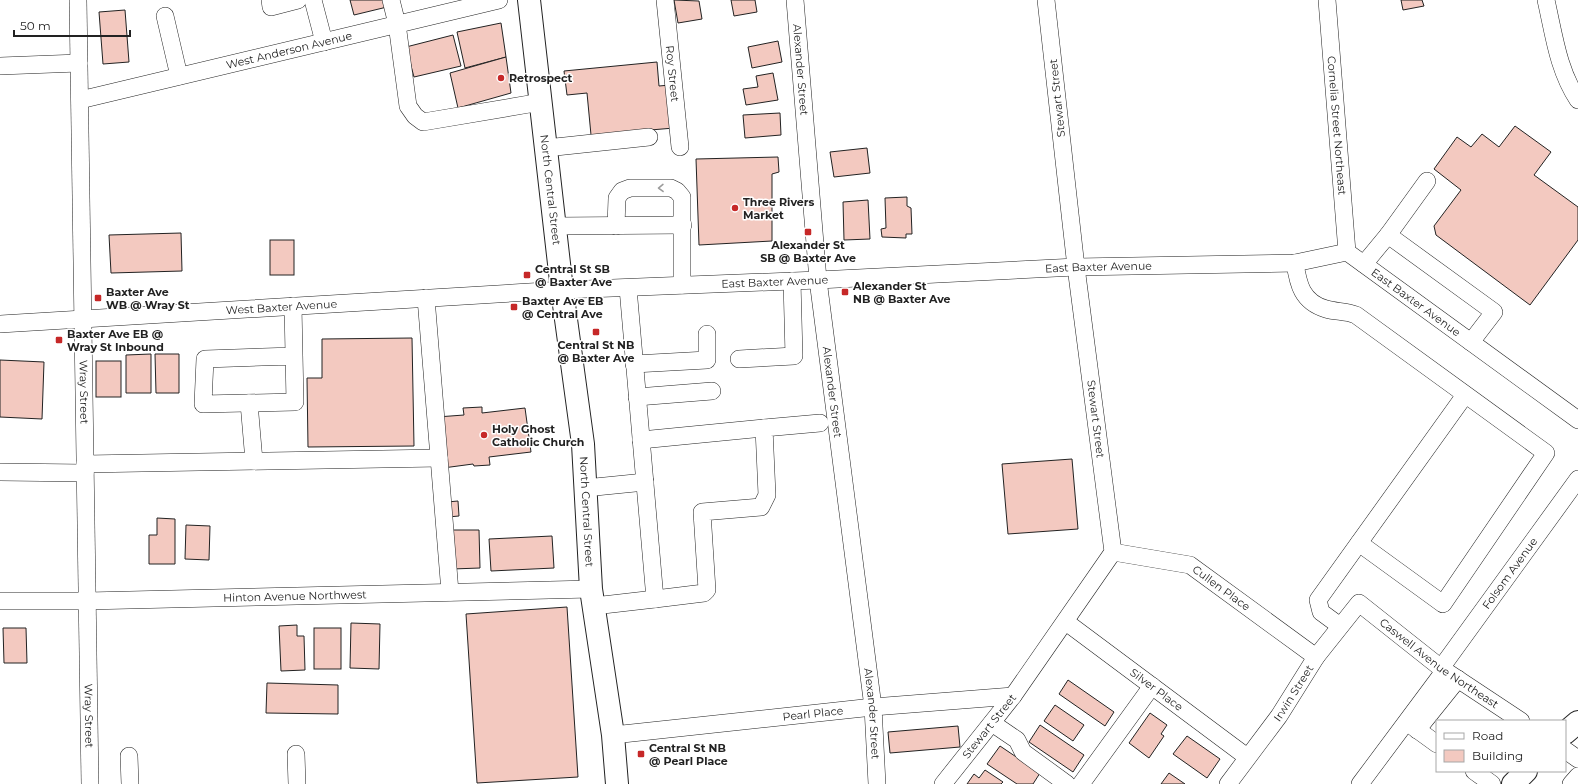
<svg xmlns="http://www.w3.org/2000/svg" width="1578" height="784" viewBox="0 0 1578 784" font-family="Montserrat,sans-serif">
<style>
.building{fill:#f3c9c0;stroke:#222}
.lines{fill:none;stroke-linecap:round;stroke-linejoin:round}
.minor-casing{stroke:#222;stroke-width:18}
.major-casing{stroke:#222;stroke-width:24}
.minor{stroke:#fff;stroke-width:17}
.major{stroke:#fff;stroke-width:22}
.oneway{stroke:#9c9c9c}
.poi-dot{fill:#c62828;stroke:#fff;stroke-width:1.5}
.labels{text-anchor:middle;stroke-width:3;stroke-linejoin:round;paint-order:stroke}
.street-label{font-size:11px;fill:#222;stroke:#fff}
.poi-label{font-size:11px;font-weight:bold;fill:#222;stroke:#fff;text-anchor:start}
</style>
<rect width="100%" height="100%" fill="#fff"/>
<g class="building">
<polygon points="350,0 385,0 387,7 354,15"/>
<polygon points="674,0 699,1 702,19 678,23"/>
<polygon points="731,0 755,0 757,12 734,16"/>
<polygon points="1401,0 1422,0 1424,6 1403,10"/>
<polygon points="125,10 129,62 103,64 99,12"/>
<polygon points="501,23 506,57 465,68 457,32"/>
<polygon points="453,35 461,66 414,77 406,47"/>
<polygon points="778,41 782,62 752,68 748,47"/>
<polygon points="506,57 511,93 458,108 450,73"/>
<polygon points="657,62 659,86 670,85 674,128 591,135 587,93 567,95 564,71"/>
<polygon points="773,73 778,100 746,105 743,89 758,87 756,76"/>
<polygon points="780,113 781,135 745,138 743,115"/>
<polygon points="1515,126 1551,152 1534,175 1578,207 1578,240 1530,305 1436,235 1434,226 1461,190 1434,169 1457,137 1471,147 1482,134 1499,147"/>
<polygon points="867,148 870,173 834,177 830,152"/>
<polygon points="778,157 779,172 772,174 772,241 699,245 696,159"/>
<polygon points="907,197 907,206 911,208 912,234 906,234 906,238 882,237 881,229 886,228 885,198"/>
<polygon points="868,200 870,239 844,240 843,202"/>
<polygon points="181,233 182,271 111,273 109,235"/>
<rect x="270" y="240" width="24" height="35"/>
<polygon points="412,338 414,446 308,447 307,378 322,378 322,339"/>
<polygon points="151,354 151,393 126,393 126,355"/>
<polygon points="155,354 179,354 179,393 156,393"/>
<polygon points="0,360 44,362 42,419 0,417"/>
<rect x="96" y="361" width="25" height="36"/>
<polygon points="482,407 482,413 525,408 531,452 489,457 490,465 474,466 473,464 443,468 437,417 464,415 463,408"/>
<polygon points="1072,459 1078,529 1008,534 1002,464"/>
<polygon points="458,501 459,516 448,517 447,502"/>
<polygon points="157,518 175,519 175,564 149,564 149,535 157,535"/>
<polygon points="186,525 210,526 209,560 185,559"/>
<polygon points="452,530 479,530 480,568 452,569"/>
<polygon points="552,536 554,568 491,571 489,539"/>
<polygon points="567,607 578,777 477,783 466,614"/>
<polygon points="351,623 380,624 379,669 350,668"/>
<polygon points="297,625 297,636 304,636 305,670 281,671 279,626"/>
<polygon points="3,628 26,628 27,663 4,663"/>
<rect x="314" y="628" width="27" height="41"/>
<polygon points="1068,680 1114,712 1105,726 1059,694"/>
<polygon points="267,683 338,685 338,714 266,713"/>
<polygon points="1055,705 1084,725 1073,741 1044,721"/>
<polygon points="1150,713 1167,725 1161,734 1164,736 1149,758 1129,743"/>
<polygon points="1040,725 1084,755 1073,772 1029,742"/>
<polygon points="958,726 960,747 890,753 888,732"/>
<polygon points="1187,736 1220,759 1207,778 1173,754"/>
<polygon points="1000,746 1040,773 1033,784 1017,784 987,764"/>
<polygon points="985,770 1003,782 1001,784 967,784 974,774 979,778"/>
<polygon points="1169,773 1185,784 1161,784"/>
</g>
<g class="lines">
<g class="minor-casing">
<g id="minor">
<path id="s1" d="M78,0L90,784"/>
<polyline points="270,0 271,7 298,0"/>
<polyline points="313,0 324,42"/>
<polyline points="391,0 397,24 408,106 415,116 423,122 541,102"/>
<path id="s2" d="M665,0L680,147"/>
<path id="s3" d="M795,0L818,280L873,707L877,784"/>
<path id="s4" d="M1327,0L1347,252"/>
<path d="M1546,0C1554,35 1558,70 1578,100"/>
<polyline points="165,16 179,76"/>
<polyline points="0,66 79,63"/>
<path id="s5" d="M80,100L499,0"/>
<polyline points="546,148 649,137"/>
<polyline points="555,226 683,225"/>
<polyline points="616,226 617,198 622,191 630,188 671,188 677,191 682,197 682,285"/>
<polyline points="1388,235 1427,181"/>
<path d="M1295,263C1298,284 1302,302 1326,309C1336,312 1346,311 1356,315L1546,453L1443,604L1359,543"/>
<polyline points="1364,264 1388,235 1494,312 1471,342"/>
<polyline points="426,298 450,592"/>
<polyline points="293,306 295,402 203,404 205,359 294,356"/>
<path id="s6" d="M0,324L562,290L818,280L1076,267L1295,263L1347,252L1578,420"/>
<polyline points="739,359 794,356 792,281"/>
<polyline points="634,364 707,360 707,334"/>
<polyline points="637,397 712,391"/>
<polyline points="249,403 254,461"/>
<polyline points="641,440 764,428"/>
<polyline points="85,464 439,458"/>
<polyline points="0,472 85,473"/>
<polyline points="585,488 645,482"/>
<path id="s7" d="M1113,552L1190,565L1316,657"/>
<polyline points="655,599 704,593 707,590 702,512 761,507 767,495 764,428 820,423"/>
<path id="s8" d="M0,601H87L591,589"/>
<polyline points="594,606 655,599 628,288"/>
<path id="s9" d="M1066,622L1247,757"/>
<polyline points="1340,626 1321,612 1318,600 1465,395"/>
<path id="s10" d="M1441,668L1578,479"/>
<polyline points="992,723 1017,740 1023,752 1067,784"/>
<polyline points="1408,723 1437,744"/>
<polyline points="1417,730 1458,679"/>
<path id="s11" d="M613,735L873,707L1013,696"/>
<polyline points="1565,750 1578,759"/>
<polyline points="296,754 297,784"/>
<polyline points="129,756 130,784"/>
<polyline points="1474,771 1492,784"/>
<path id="s12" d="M943,784L1013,696L1113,552L1076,267L1046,0"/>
<polyline points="1081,784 1152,686"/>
<path id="s13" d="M1228,784L1279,716L1316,657L1359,603L1441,668L1521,721"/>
<polyline points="1360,784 1445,670"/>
<polyline points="1571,784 1578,776"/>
</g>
</g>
<g class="major-casing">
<g id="major">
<path id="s14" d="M529,0L562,290L583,444L591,589L613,735L617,784"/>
<polyline points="1565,733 1578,722"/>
<polyline points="1513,784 1526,771"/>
</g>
</g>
<use href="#minor" class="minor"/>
<use href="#major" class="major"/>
</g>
<defs><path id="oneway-chevron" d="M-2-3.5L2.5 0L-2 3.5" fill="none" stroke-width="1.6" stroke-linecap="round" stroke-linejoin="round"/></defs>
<use class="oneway" href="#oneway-chevron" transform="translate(661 188) rotate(179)"/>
<g class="poi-dot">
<circle cx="501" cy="78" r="4"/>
<circle cx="735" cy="208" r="4"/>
<rect x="804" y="228" width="8" height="8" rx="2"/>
<rect x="523" y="271" width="8" height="8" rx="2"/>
<rect x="841" y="288" width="8" height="8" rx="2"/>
<rect x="94" y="294" width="8" height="8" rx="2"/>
<rect x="510" y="303" width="8" height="8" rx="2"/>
<rect x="592" y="328" width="8" height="8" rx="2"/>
<rect x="55" y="336" width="8" height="8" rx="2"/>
<circle cx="484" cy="435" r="4"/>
<rect x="637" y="750" width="8" height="8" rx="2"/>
</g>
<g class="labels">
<g class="street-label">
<text dy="4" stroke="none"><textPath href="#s5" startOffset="215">West Anderson Avenue</textPath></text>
<text dy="4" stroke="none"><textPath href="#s3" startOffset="70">Alexander Street</textPath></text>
<text dy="4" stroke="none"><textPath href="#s2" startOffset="74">Roy Street</textPath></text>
<text transform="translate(1057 98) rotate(-96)" y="4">Stewart Street</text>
<text dy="4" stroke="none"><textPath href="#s4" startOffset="126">Cornelia Street Northeast</textPath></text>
<text dy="4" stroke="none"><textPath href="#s14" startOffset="191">North Central Street</textPath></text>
<text dy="4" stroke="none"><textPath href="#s6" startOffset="1100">East Baxter Avenue</textPath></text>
<text dy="4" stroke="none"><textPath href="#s6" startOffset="776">East Baxter Avenue</textPath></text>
<text dy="4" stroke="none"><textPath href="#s6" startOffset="1435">East Baxter Avenue</textPath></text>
<text dy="4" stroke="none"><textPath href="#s6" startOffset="282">West Baxter Avenue</textPath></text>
<text dy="4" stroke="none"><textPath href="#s1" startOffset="392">Wray Street</textPath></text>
<text dy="4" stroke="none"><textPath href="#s3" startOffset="394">Alexander Street</textPath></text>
<text transform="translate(1096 419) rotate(83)" y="4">Stewart Street</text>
<text dy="4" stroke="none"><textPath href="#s14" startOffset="515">North Central Street</textPath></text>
<text dy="4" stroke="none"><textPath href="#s10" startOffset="117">Folsom Avenue</textPath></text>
<text dy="4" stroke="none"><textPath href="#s7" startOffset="117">Cullen Place</textPath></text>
<text dy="4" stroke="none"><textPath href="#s8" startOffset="295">Hinton Avenue Northwest</textPath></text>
<text dy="4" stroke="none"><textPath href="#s13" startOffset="324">Caswell Avenue Northeast</textPath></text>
<text dy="4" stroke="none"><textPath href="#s9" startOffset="113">Silver Place</textPath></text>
<text dy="4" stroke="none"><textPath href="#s13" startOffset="112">Irwin Street</textPath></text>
<text dy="4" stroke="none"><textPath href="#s11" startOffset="201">Pearl Place</textPath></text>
<text dy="4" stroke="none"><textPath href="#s3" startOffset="718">Alexander Street</textPath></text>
<text dy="4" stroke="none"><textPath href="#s1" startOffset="716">Wray Street</textPath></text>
<text dy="4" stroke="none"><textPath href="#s12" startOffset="74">Stewart Street</textPath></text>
</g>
<g class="poi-label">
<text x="509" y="82">Retrospect</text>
<text x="743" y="206">Three Rivers<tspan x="743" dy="13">Market</tspan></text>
<text x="808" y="249" text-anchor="middle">Alexander St<tspan x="808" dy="13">SB @ Baxter Ave</tspan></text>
<text x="535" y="273">Central St SB<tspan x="535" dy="13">@ Baxter Ave</tspan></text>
<text x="853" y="290">Alexander St<tspan x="853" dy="13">NB @ Baxter Ave</tspan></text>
<text x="106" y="296">Baxter Ave<tspan x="106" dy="13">WB @ Wray St</tspan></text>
<text x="522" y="305">Baxter Ave EB<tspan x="522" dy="13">@ Central Ave</tspan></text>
<text x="67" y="338">Baxter Ave EB @<tspan x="67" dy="13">Wray St Inbound</tspan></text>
<text x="596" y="349" text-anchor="middle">Central St NB<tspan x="596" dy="13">@ Baxter Ave</tspan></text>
<text x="492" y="433">Holy Ghost<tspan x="492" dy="13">Catholic Church</tspan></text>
<text x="649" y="752">Central St NB<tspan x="649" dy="13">@ Pearl Place</tspan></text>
</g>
</g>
<rect x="1436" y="720" width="130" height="52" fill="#ffffff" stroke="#a7a7a7"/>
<rect x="1444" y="733" width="20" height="6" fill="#ffffff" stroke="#a7a7a7"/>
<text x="1472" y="740" font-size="12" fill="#222222">Road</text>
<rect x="1444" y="750" width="20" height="12" fill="#f3c9c0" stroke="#a7a7a7"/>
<text x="1472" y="760" font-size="12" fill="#222222">Building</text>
<path d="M14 30v6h116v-6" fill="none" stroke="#222222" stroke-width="2"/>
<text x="20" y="30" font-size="12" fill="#222222" stroke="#ffffff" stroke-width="3" paint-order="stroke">50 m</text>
</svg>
